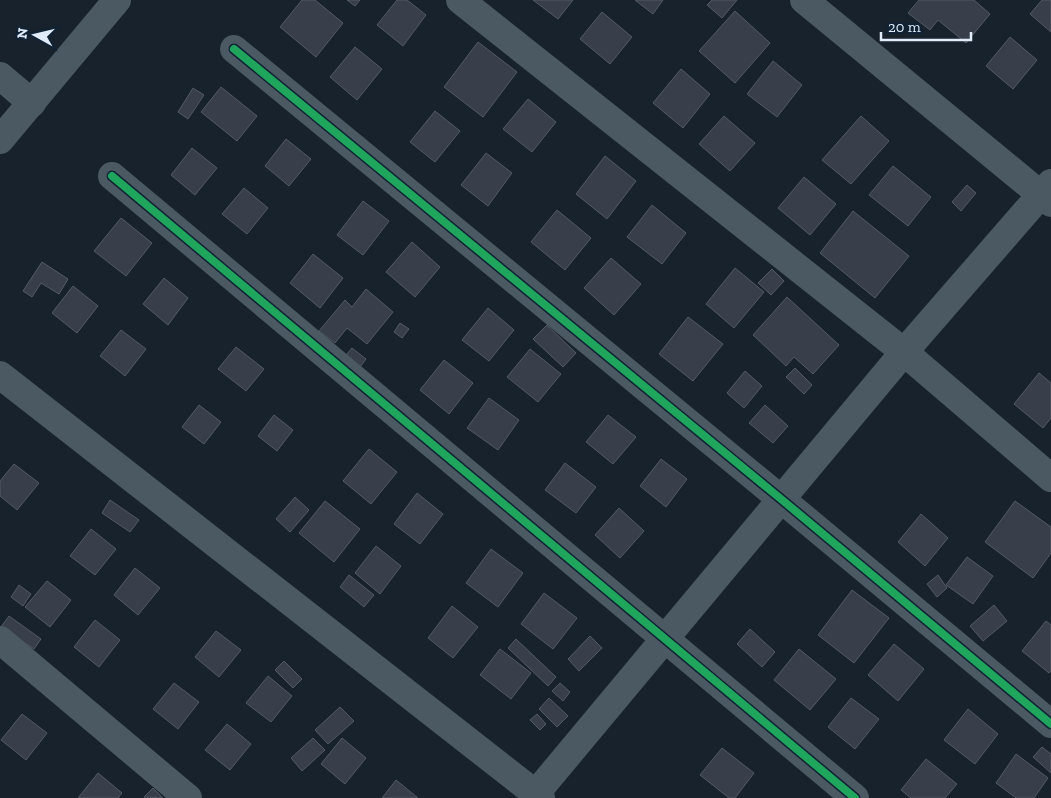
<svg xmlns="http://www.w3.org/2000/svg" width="1051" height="798" viewBox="0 0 1051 798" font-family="'Zilla Slab',serif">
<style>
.building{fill:#383e4a;stroke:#545a65}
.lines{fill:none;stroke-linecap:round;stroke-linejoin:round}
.minor{stroke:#4b5a62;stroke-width:28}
.cycleway-casing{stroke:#102235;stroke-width:11}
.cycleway{stroke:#20a55d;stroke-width:8}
</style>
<rect width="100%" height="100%" fill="#18222d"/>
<g class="building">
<polygon points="302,0 315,0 343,23 316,57 280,27"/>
<polygon points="347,0 360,0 355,6"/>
<polygon points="397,0 407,0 426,15 403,46 377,25"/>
<polygon points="533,0 573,0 558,19"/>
<polygon points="635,0 663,0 653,14"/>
<polygon points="712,0 737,0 722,18 707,5"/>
<polygon points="919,0 974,0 990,14 966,43 938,20 930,30 908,13"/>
<polygon points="1042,0 1051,0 1051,32 1030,14"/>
<polygon points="735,11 770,43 735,83 699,51"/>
<polygon points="602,12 632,37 610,64 580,39"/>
<polygon points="1010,37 1037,60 1013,89 986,66"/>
<polygon points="478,42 517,72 483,117 444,87"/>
<polygon points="355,47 382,69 357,100 330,77"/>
<polygon points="773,61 802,85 777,117 747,94"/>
<polygon points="681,69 710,94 683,128 653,103"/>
<polygon points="221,87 257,116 237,141 201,112"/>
<polygon points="193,88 204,95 188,119 178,112"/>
<polygon points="528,99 556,122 532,152 503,129"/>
<polygon points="435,111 460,131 435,162 410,142"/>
<polygon points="724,116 755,143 730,171 699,144"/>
<polygon points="861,116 889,141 851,184 822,160"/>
<polygon points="286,139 311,159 289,186 265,166"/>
<polygon points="192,148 217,168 195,195 171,175"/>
<polygon points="486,153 512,173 488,206 461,185"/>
<polygon points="605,156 636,181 607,219 576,194"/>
<polygon points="893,166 931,197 908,226 869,195"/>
<polygon points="804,177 836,204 810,235 778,208"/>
<polygon points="967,185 976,193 961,211 952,202"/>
<polygon points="244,188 268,208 247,234 222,214"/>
<polygon points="363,201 389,221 363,255 337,235"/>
<polygon points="652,205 686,233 662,264 627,237"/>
<polygon points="557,210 591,238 565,270 531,242"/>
<polygon points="853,211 909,256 875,298 820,253"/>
<polygon points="121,218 152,243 126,276 94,251"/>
<polygon points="412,242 440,267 415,297 386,272"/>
<polygon points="313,254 343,278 320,308 290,283"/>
<polygon points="611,258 641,284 614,315 584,288"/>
<polygon points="42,262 68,279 59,294 41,283 32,297 23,291"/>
<polygon points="735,268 764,292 734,328 706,304"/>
<polygon points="772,269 784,281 771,295 758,283"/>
<polygon points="164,278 188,298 168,325 143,304"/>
<polygon points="73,286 98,306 77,333 52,313"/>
<polygon points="366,289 393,312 367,344 347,328 335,343 319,331 345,300 352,307"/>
<polygon points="787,297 839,345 813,374 794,357 786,366 753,335"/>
<polygon points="488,308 514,330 489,361 462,340"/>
<polygon points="688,317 723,344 693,381 659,354"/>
<polygon points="400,323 409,329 402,338 394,332"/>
<polygon points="547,325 576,353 563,367 533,339"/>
<polygon points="121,330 146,349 125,376 100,356"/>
<polygon points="236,347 264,369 246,391 218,369"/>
<polygon points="352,348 366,359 357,371 342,360"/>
<polygon points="530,349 561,374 538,402 507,377"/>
<polygon points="444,360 473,383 449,414 420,390"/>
<polygon points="795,368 812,385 804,394 786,377"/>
<polygon points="745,371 762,386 744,408 727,393"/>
<polygon points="1039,373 1051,383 1051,418 1043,428 1014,404"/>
<polygon points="489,398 519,420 498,450 467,428"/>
<polygon points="199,405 221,422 204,444 182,427"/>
<polygon points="765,405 788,426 773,443 749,423"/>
<polygon points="274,415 293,430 277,451 258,436"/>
<polygon points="608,415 636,437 613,464 586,442"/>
<polygon points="369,449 397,472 371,504 343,481"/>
<polygon points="661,459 687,479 666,507 640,486"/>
<polygon points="565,463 596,487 576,513 545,490"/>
<polygon points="14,464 39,483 17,510 0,496 0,481"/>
<polygon points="417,493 443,514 420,544 394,524"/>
<polygon points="295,497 309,510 290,532 276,519"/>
<polygon points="110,500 139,520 130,532 102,513"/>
<polygon points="325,501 360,529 334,562 299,533"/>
<polygon points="1015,501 1051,527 1051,553 1033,578 985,542"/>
<polygon points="619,508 644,531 620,558 595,535"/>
<polygon points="921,514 948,538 925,566 898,542"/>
<polygon points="91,529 116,549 95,575 70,556"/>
<polygon points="376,546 401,566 380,594 355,573"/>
<polygon points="491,549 523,573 498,607 466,583"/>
<polygon points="967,557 993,576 973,604 946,585"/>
<polygon points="135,568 160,588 138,615 114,595"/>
<polygon points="349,575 374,595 364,607 340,587"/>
<polygon points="938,575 947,588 937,597 927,584"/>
<polygon points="47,581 71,600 50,627 25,607"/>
<polygon points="19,585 31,594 23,606 11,597"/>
<polygon points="852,590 889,618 854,663 818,635"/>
<polygon points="544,593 577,618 553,649 521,624"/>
<polygon points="994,605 1007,621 983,641 970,626"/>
<polygon points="452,606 478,627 453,658 428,638"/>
<polygon points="9,616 41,639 34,649 1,627"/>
<polygon points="95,620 120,640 99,667 74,647"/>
<polygon points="1046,621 1051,625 1051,671 1049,673 1022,651"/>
<polygon points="750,629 775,652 762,667 737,644"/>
<polygon points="216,631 241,650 219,677 195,657"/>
<polygon points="590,636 602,648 579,671 568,659"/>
<polygon points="516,639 556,677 548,686 508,648"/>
<polygon points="894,644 924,669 898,701 868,675"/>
<polygon points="500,649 531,673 511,699 480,675"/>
<polygon points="799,649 836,679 810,710 774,680"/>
<polygon points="284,661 302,679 293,688 275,670"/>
<polygon points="268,676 292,696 271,722 246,703"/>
<polygon points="174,683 199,702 178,729 153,709"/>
<polygon points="560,683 570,692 563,701 552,691"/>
<polygon points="549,698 568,716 557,727 539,709"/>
<polygon points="851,698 879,719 855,749 828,727"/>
<polygon points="340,707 354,721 328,744 315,730"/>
<polygon points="968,709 998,734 975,764 944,740"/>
<polygon points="22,714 47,733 26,760 1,740"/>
<polygon points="537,714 546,724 540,730 530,720"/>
<polygon points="227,724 251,744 230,770 205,750"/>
<polygon points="313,738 325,750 302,771 291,758"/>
<polygon points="342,738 366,758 345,784 321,764"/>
<polygon points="1042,747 1051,754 1051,773 1033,757"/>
<polygon points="722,748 754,773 735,798 729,798 700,775"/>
<polygon points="1016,754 1048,778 1034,798 1016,798 996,783"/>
<polygon points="926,759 957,784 945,798 911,798 901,790"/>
<polygon points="98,773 122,793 118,798 78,798"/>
<polygon points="396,780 418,798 382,798"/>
<polygon points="153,788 163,798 144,797"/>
</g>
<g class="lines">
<g class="minor">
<polyline points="460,0 904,352 1051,478"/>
<polyline points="804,0 1051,203"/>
<polyline points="234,49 781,499 1051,724"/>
<polyline points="0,76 32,103"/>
<polyline points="0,140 117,0"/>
<polyline points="112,176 855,798"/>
<polyline points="0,375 541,798"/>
<polyline points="0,640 188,798"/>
<polyline points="532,798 904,352 1051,183"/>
</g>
<g class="cycleway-casing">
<g id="cycleway">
<polyline points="234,49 781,499 1051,724"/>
<polyline points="112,176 855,798"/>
</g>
</g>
<use href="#cycleway" class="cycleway"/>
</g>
<g transform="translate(35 35) rotate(278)" stroke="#102235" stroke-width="4" paint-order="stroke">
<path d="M0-4L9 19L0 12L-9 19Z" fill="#e1ecfa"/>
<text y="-8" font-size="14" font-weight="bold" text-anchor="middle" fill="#e1ecfa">N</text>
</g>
<path d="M881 32v8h90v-8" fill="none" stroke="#e1ecfa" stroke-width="2.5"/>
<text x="888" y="32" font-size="15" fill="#e1ecfa" stroke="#102235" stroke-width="4" paint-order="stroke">20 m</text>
</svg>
